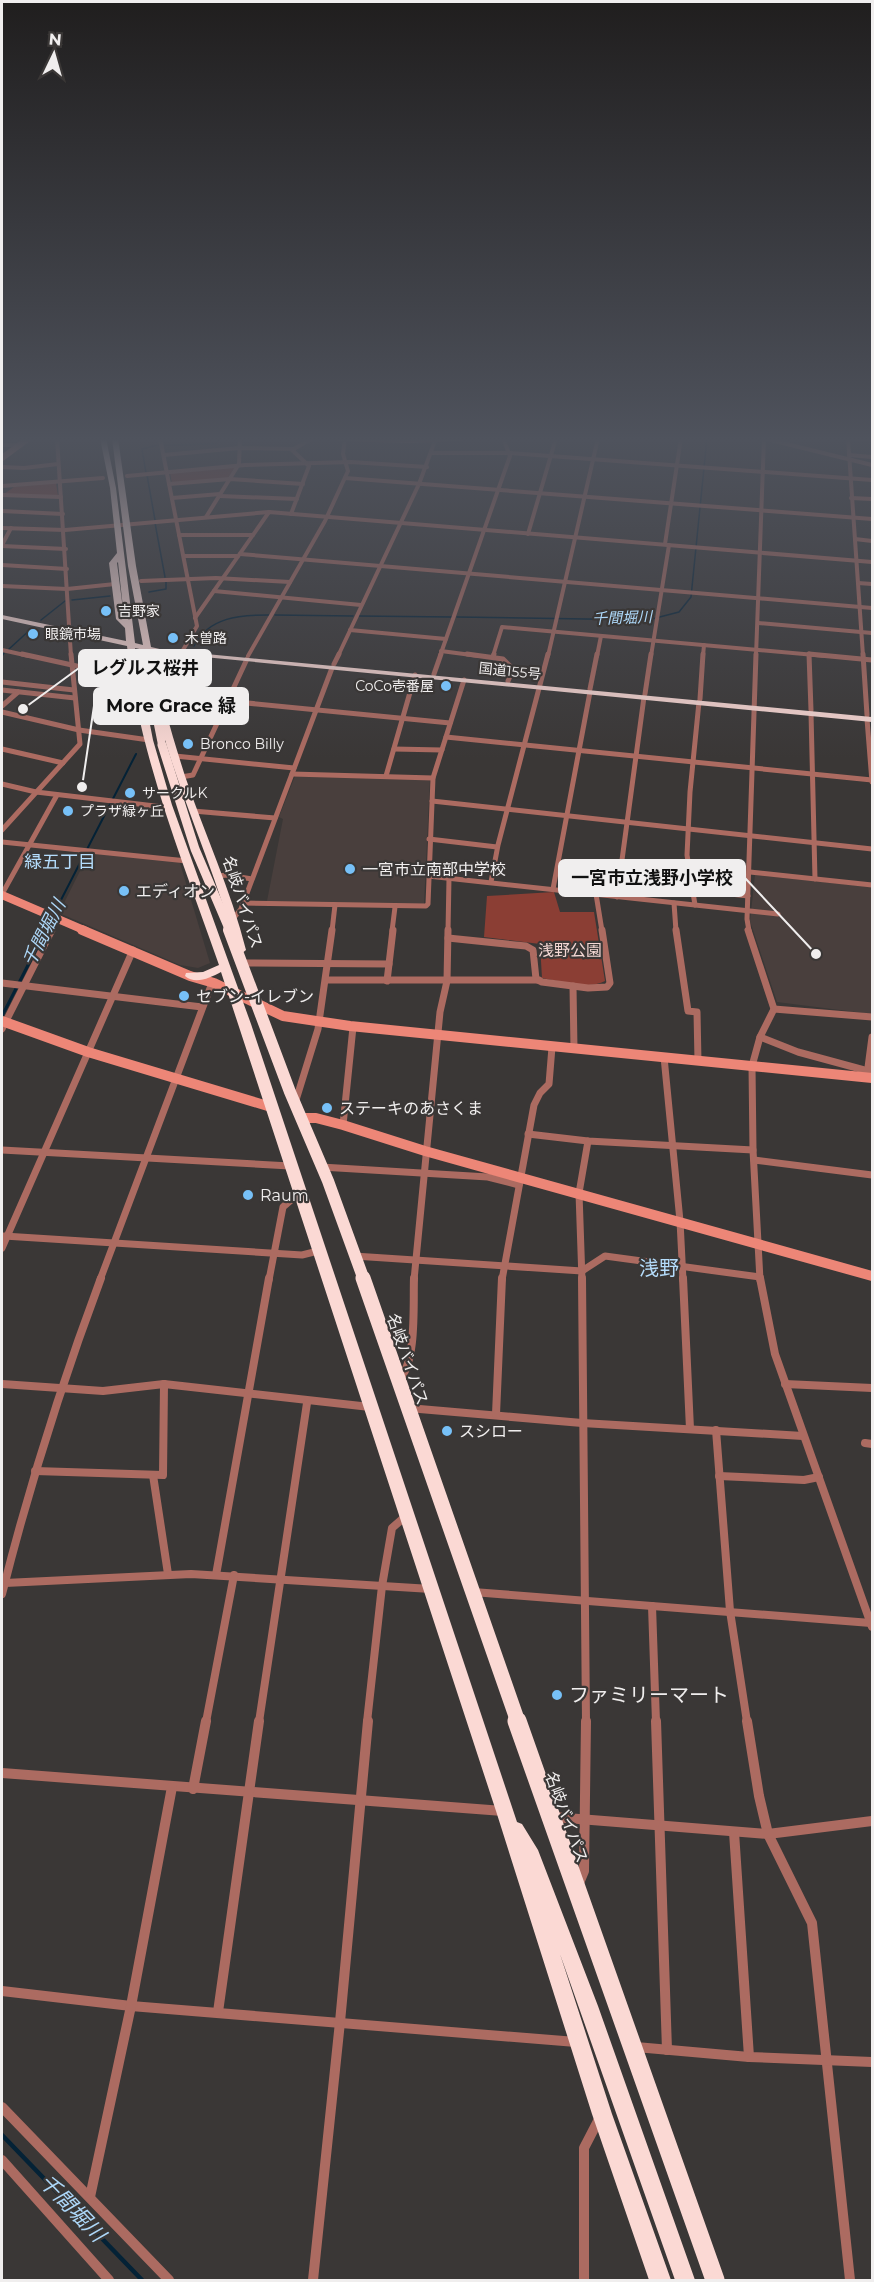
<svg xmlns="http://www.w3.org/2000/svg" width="874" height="2282" viewBox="0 0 874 2282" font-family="Montserrat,'Noto Sans JP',sans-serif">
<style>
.built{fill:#493f3d}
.green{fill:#8b3e34}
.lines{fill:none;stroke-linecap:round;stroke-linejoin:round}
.stream-far3{stroke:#042236;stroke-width:1.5}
.stream-far2{stroke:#042236;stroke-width:2}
.stream-far1{stroke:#042236;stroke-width:3}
.stream{stroke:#042236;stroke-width:4.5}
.street-far4{stroke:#ac6b61;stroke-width:4}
.street-far3{stroke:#ac6b61;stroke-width:5}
.street-far2{stroke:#ac6b61;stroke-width:7}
.street-far1{stroke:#ac6b61;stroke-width:8}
.street{stroke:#ac6b61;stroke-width:10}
.secondary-far2{stroke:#ed8677;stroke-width:6}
.secondary-far1{stroke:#ed8677;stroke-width:8}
.secondary{stroke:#ed8677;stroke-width:10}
.highway{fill:#fbd9d4;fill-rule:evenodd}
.highway-bridge-far3{stroke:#fbd9d4;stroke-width:9}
.highway-bridge-far2{stroke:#fbd9d4;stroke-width:12}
.highway-bridge-far1{stroke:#fbd9d4;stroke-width:15}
.highway-bridge{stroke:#fbd9d4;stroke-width:19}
.poi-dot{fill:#77c0f7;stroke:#3a3736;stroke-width:2}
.labels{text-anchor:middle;stroke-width:4.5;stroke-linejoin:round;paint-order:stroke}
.far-poi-label{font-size:14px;fill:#f0eeee;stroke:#3a3736;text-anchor:start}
.far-street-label{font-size:14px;fill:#f0eeee;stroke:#3a3736}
.far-water-label{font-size:15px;font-style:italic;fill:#add7f8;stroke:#3a3736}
.poi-label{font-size:16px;fill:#f0eeee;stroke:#3a3736;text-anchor:start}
.street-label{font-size:16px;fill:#f0eeee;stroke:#3a3736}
.park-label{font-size:16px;fill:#f3d7d3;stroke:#3a3736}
.neighbourhood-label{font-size:18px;fill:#b5ddfc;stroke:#3a3736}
.water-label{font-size:18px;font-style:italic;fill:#add7f8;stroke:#3a3736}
.quarter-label{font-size:20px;fill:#b5ddfc;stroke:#3a3736}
.near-poi-label{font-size:20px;fill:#f0eeee;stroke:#3a3736;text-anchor:start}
.near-water-label{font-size:21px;font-style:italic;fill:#add7f8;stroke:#3a3736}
.leader{fill:none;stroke:#f0eeee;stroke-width:2}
.callout-dot{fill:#f0eeee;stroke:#3a3736;stroke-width:2}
.callout{fill:#f0eeee;stroke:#f0eeee;stroke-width:2}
.callout-label{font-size:18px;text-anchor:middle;font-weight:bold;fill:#111}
</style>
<rect width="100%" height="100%" fill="#3a3736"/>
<g class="built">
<polygon points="295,776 430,779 424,905 267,901 283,819 279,817"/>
<polygon points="90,851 179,860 210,963 198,968 180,965 59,913"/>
<polygon points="755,875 872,887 872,1012 871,1014 777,1002 750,921"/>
</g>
<g class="green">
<polygon points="235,467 228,478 172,483 170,473"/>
<polygon points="56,483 58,496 4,494 14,487"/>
<path d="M554,892L560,912H594L605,981C589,990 560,981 542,978L540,944L484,937L487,896Z"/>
</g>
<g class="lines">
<g class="stream-far3">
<polyline points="165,445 215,444 222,438"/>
<polyline points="146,473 142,449 158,445"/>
<polyline points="147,475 155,520"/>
<polyline points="155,523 165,577"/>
<polyline points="149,592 166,589 166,580"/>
<polyline points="72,600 110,596"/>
<polyline points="275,615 353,616"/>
<polyline points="359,616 452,617"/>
<polyline points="457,617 648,620 679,612 691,597 707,438"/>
<polyline points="41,620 65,601"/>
<path d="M194,646C209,617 239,615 269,615"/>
<polyline points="9,649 32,628"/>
<polyline points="2,656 4,653"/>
</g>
<g class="stream-far2">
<polyline points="169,691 187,658"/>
<polyline points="45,931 136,754"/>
</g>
<polyline class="stream-far1" points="2,1016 46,930"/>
<polyline class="stream" points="2,2135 142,2280"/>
<g class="street-far4">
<polyline points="57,438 71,656"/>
<polyline points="160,438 197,626 183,650"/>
<polyline points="762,438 872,465"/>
<polyline points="847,438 872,440"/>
<polyline points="848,438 863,656"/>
<polyline points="2,445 19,445"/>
<polyline points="432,453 510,453 872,480"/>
<polyline points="164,455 239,448 294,449"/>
<polyline points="849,455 872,457"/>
<polyline points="2,467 24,468 58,464"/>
<polyline points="127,476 245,465 351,462 427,467"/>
<polyline points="345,478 872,519"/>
<polyline points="169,484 230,479 303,484"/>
<polyline points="2,486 103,478"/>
<polyline points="2,495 61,497"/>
<polyline points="220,496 297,499"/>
<polyline points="172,498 220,494"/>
<polyline points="851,498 872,499"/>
<polyline points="2,511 63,514"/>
<polyline points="291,514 309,466 292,450 313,438"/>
<polyline points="206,517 239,464 240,438"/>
<polyline points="2,528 65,530 269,512 872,562"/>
<polyline points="528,534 556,438"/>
<polyline points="179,535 253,535"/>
<polyline points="855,539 872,541"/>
<polyline points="665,544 681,438"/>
<polyline points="2,545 11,528"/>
<polyline points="2,546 66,549"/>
<polyline points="240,554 872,608"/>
<polyline points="184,556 238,556"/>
<polyline points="2,565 67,569"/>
<polyline points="141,581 216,578 290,582"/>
<polyline points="858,583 872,584"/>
<polyline points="2,586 67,589 115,584"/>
<polyline points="214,591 361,605"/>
<polyline points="195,618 269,512"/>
<polyline points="758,623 872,633"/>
<polyline points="350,630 446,639"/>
<polyline points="2,650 29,656"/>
<polyline points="441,651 479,656"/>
<polyline points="248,656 325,521 348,471 343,454 345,438"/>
<polyline points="338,656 419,484 436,438"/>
<polyline points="440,656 510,456 503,438"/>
<polyline points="493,656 502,627 826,656"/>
<polyline points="548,656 598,438"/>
<polyline points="597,656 601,636"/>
<polyline points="651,656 669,545"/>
<polyline points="703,656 704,645"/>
<polyline points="756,656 764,438"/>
</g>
<g class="street-far3">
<polyline points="22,654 122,676 136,675"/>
<polyline points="467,654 503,659 513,669 508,681"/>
<polyline points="809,654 811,710"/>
<polyline points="809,654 872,660"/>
<polyline points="863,654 867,715"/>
<polyline points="493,657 494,654"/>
<polyline points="334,664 339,654"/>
<polyline points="434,674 441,654"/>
<polyline points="2,682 74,690"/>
<polyline points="590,689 597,654"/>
<polyline points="2,690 75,698"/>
<polyline points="156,694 450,723"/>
<polyline points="645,694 651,654"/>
<polyline points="700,699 703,654"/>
<polyline points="2,706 18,692"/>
<polyline points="2,712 79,730 149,740"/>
<polyline points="811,713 815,879"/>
<polyline points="867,719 872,782"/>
<polyline points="446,737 872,780"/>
<polyline points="2,749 63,763"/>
<polyline points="394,749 442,750"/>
<polyline points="175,756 294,768"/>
<polyline points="292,774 433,778"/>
<polyline points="386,776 415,675"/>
<polyline points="181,777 193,775 247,659"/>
<polyline points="2,784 36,792 155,806 167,805"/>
<polyline points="432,801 872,849"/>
<polyline points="193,811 275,818"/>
<polyline points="2,830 80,744 71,654"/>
<polyline points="429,839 497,847"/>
<polyline points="2,842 187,861"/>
<polyline points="750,872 872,885"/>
<polyline points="216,876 228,875 252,879"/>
<polyline points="428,876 778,914"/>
<polyline points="618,881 748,896"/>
<polyline points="491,882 498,845 548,654"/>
<polyline points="553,889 590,692"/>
<polyline points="2,894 57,795"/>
<polyline points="596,894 602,931"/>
<polyline points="617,897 644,697"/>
<polyline points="243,903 426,906 428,904 433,778 464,680"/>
<polyline points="674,903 676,931"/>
<polyline points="695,905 687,855 690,792 699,702"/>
<polyline points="233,919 241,909 332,668"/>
<polyline points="51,931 57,919"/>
<polyline points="332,931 335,905"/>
<polyline points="392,931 395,907"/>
<polyline points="448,931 449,878"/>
<polyline points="749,931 747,919 756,654"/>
</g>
<g class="street-far2">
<polyline points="676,930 688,1011 697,1012 698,1061"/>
<polyline points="748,930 774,1009 760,1037 752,1066 753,1150 760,1280"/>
<polyline points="448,938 526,946 533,950 536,979 542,982 588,988 607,987 610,983 602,930"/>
<polyline points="244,963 389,964"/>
<polyline points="326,980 539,980"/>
<polyline points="387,981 393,930"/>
<polyline points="2,983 202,1007"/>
<polyline points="573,986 574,1049"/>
<polyline points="774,1009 872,1017"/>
<polyline points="2,1029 52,930"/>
<polyline points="760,1037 798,1052 868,1071"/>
<polyline points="664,1057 680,1221 683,1280"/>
<polyline points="867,1075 872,1037"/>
<polyline points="296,1100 318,1029 332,930"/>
<polyline points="343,1125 353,1027"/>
<polyline points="528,1134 588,1141 753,1150"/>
<polyline points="2,1150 290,1166"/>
<polyline points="754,1160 872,1175"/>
<polyline points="321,1167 488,1177 519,1185"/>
<polyline points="4,1236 302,1255 318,1251"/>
<polyline points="2,1248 133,950"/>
<polyline points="354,1256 582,1271 605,1256 760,1277"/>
<polyline points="100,1280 212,983"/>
<polyline points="269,1280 283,1207 299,1193"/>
<polyline points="414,1280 440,1012 447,981 448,930"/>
<polyline points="502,1280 534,1105 540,1093 549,1084 552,1047"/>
<polyline points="582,1280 579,1193 588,1141"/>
</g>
<g class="street-far1">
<polyline points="582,1278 586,1722"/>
<polyline points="683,1278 690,1429"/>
<polyline points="760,1278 775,1354 872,1627"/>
<path d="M399,1380C417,1362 413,1304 414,1278"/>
<polyline points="2,1384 103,1391 164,1384"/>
<polyline points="785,1384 872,1388"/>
<polyline points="408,1408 582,1423 803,1436"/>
<polyline points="496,1414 502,1278"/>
<polyline points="716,1430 730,1611 747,1722"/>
<polyline points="865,1443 872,1444"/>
<polyline points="35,1471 163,1475 164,1384 370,1407"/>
<polyline points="153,1475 168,1574"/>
<polyline points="719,1476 804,1480 819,1477"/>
<polyline points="216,1575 269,1278"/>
<polyline points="5,1583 191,1574 431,1589"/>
<polyline points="473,1592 871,1623"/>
<path d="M2,1594C29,1487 62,1382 101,1278"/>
<polyline points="652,1606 656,1722"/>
<polyline points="206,1722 234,1575"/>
<polyline points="259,1722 307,1403"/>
<polyline points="367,1722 382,1586 392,1528 407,1515"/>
</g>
<g class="street">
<polyline points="656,1721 667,2050"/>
<polyline points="747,1721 759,1796 768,1834 812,1923 850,2280"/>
<polyline points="2,1773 503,1811"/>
<polyline points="193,1789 206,1721"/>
<polyline points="554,1817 768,1834 872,1821"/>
<polyline points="734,1832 749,2057"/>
<polyline points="579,1883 584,1871 586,1721"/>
<polyline points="2,1991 131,2006 576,2042"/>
<polyline points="218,2012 259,1721"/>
<polyline points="636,2047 749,2057 872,2062"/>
<polyline points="2,2107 169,2280"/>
<polyline points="2,2160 109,2280"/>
<polyline points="90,2197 131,2006 172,1787"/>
<polyline points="313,2280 340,2022 368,1721"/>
<polyline points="584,2280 584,2148 599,2119"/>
</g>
<g class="secondary-far2">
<polyline points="339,438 409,440 460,438"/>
<polyline points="2,458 29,438"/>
</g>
<polyline class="secondary-far1" points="2,895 86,931"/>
<g class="secondary">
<polyline points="82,930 190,976 214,983 283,1016 350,1026 872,1078"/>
<polyline points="2,1021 88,1052 271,1107"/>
<polyline points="303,1118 316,1118 343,1125 425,1151 872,1276"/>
</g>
<path class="highway" d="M100,438H106L116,488L135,643L143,645L128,566L112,438H118L136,566L151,647L164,650L872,717V722L152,652C160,694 172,735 185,776C205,835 231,890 246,950L241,954L236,950C218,878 186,811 165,740V747L162,748L158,745L154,725L158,714L152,694L144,650L135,648L153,740L172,805L251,1024L517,1822L522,1824L538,1850L598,2006L695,2280H675L560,1954L612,2114L671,2280H649L592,2114L496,1811L221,972C210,978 195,985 185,976L186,973L203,972L219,965C183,862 139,755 127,646L2,619V615L126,641L125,628L116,619L109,563L117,553L110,488ZM118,562L124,617L117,563Z"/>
<polyline class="highway-bridge-far3" points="162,745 195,849 230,931"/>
<polyline class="highway-bridge-far2" points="229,930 290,1092 328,1181 364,1280"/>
<polyline class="highway-bridge-far1" points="363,1278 518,1722"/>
<polyline class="highway-bridge" points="517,1721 715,2280"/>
</g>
<linearGradient id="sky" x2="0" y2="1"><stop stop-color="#201e1e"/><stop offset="0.58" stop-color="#4f535d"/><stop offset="1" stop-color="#4f535d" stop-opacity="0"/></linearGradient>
<rect width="874" height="758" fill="url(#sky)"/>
<g class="poi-dot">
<circle cx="106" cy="611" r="6"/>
<circle cx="33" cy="634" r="6"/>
<circle cx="173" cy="638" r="6"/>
<circle cx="446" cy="686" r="6"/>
<circle cx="188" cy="744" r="6"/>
<circle cx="130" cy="793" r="6"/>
<circle cx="68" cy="811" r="6"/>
<circle cx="350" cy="869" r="6"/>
<circle cx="124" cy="891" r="6"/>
<circle cx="184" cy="996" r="6"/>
<circle cx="327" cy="1108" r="6"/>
<circle cx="248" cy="1195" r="6"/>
<circle cx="447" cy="1431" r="6"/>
<circle cx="557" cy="1695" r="6"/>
</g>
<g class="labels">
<g class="far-poi-label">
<text x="118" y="616">吉野家</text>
<text x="45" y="639">眼鏡市場</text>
<text x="185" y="643">木曽路</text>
<text x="434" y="691" text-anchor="end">CoCo壱番屋</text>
<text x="200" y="749">Bronco Billy</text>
<text x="142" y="798">サークルK</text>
<text x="80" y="816">プラザ緑ヶ丘</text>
</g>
<g class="far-street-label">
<text transform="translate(510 671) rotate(6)" y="5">国道155号</text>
</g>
<g class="far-water-label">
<text transform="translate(622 618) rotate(-2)" y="5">千間堀川</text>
</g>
<g class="poi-label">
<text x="362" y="875">一宮市立南部中学校</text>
<text x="136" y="897">エディオン</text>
<text x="196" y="1002">セブン-イレブン</text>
<text x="339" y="1114">ステーキのあさくま</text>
<text x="260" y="1201">Raum</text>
<text x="459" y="1437">スシロー</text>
</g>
<g class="street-label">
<text transform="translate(243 902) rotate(72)" y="6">名岐バイパス</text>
<text transform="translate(408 1359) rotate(71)" y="6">名岐バイパス</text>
<text transform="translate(567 1817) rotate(70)" y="6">名岐バイパス</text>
</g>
<g class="park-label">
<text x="570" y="956">浅野公園</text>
</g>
<g class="neighbourhood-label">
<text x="60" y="868">緑五丁目</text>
</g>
<g class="water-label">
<text transform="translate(44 933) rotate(-63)" y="6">千間堀川</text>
</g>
<g class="quarter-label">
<text x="659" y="1275">浅野</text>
</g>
<g class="near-poi-label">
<text x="569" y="1702">ファミリーマート</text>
</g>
<g class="near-water-label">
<text transform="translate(72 2208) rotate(46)" y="7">千間堀川</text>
</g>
</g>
<path class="leader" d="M23 709L79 668M82 787L94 706M816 954L745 878"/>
<g class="callout-dot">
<circle cx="23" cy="709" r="6"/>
<circle cx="82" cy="787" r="6"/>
<circle cx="816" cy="954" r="6"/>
</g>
<g class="callout">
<rect x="79" y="650" width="132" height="36" rx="6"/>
<rect x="94" y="688" width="154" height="36" rx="6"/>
<rect x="559" y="860" width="186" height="36" rx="6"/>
</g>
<g class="callout-label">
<text x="145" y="674">レグルス桜井</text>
<text x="171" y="712">More Grace 緑</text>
<text x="652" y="884">一宮市立浅野小学校</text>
</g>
<rect width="874" height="2282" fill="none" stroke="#f0eeee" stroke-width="6"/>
<g transform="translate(54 54) rotate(5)" stroke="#3a3736" stroke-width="4.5" paint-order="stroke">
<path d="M0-4.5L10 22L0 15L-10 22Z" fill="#f0eeee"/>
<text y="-9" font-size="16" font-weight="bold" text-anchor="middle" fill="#f0eeee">N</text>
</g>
</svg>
